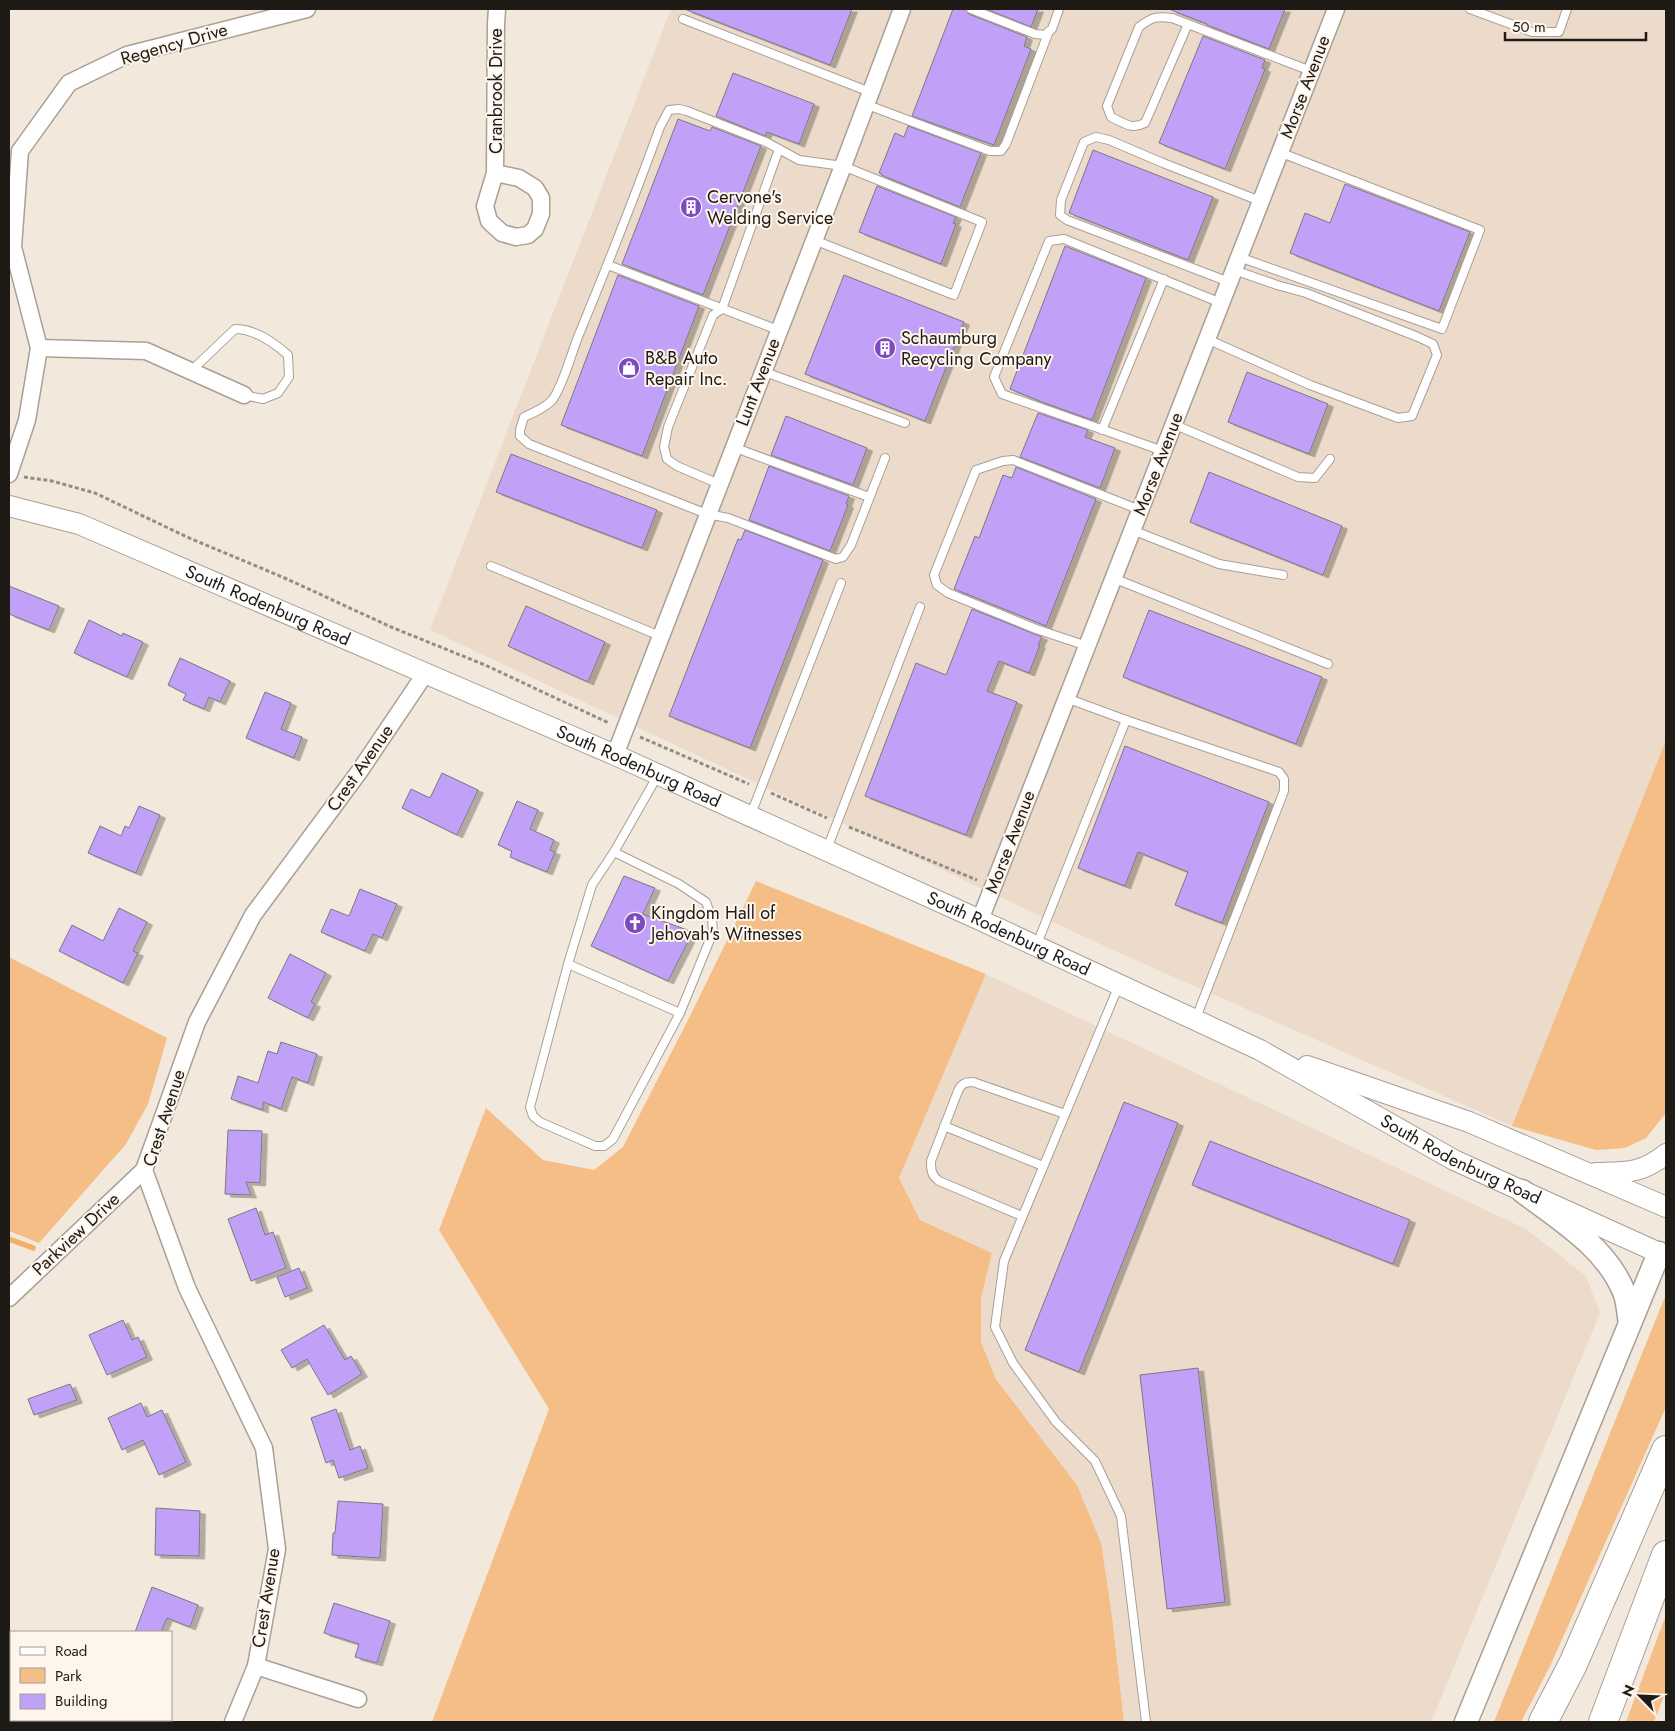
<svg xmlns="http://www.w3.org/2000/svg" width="1675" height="1731" viewBox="0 0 1675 1731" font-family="Jost,sans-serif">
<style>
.built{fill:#ecdbca}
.green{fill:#f4be86}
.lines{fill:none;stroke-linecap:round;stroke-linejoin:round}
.stream{stroke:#f4af62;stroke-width:5.5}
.building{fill:#c0a1f7;stroke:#7b7784;filter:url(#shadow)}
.service-casing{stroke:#a99f95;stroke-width:10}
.minor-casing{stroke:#a99f95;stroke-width:19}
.tertiary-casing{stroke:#a99f95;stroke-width:22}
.secondary-casing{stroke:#a99f95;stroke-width:25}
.motorway-casing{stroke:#a99f95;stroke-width:30}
.path{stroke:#958d85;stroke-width:3;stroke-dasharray:4 2.5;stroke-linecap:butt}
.service{stroke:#fff;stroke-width:8}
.minor{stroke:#fff;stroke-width:16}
.tertiary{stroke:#fff;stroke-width:20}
.secondary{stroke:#fff;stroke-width:22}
.motorway{stroke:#fff;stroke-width:28}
.labels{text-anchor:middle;stroke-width:4;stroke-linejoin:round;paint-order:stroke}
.street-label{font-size:18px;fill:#1e1a16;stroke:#fef5ec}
.poi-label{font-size:18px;fill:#1e1a16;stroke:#fef5ec;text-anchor:start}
</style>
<defs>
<filter id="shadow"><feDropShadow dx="5.5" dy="3" stdDeviation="0" flood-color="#0004"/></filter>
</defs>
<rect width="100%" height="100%" fill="#f3e8dc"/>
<g class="built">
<polygon points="671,9 1666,9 1666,740 1512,1126 1117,952 430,630"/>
<polygon points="986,974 1526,1229 1586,1276 1600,1313 1431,1722 1124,1722 1112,1616 1077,1485 996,1378 981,1342 981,1298 992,1253 920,1220 899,1178"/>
</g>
<g class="green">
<polygon points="1666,740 1666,1113 1646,1138 1625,1148 1596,1150 1512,1126"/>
<polygon points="756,881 986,974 899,1178 920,1220 992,1253 981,1298 981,1342 996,1379 1077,1485 1101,1543 1112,1616 1124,1722 432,1722 549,1409 439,1230 486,1108 543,1160 594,1170 623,1147 690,1016"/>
<polygon points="9,957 167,1038 148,1104 126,1144 39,1243 9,1231"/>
<polygon points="1666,1294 1666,1407 1551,1664 1521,1722 1494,1722"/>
<polygon points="1666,1615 1666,1691 1654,1722 1626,1722"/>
</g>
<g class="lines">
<polyline class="stream" points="9,1239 33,1248"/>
</g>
<g class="building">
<polygon points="687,9 852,9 830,65 687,10"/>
<polygon points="953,9 966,9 969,14 1027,37 1024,46 1031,49 994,145 912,116"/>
<polygon points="986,9 1038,9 1031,27"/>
<polygon points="1171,9 1285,9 1269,49 1207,25 1207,24 1171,10"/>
<polygon points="1203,36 1265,60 1262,68 1265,69 1225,169 1159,143"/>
<polygon points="733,73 814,104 799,144 767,132 765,136 716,116"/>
<polygon points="678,119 710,131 712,127 761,146 703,295 622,264"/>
<polygon points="908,126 981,153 960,207 881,175 882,174 879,173 895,133 904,137"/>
<polygon points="1093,150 1213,197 1188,260 1069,213"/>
<polygon points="1345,184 1470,232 1439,311 1290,253 1305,213 1330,223"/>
<polygon points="877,186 956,217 953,223 956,224 941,264 859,232"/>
<polygon points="1065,246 1146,278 1092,420 1042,402 1010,389"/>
<polygon points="618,275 699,306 642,456 561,425"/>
<polygon points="844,275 964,322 925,421 805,374"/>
<polygon points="1247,372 1328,404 1309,454 1228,422"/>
<polygon points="1038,413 1088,430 1085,437 1115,448 1100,488 1020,457"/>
<polygon points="786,416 867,448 853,485 771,455"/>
<polygon points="511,454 657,510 642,548 496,492"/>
<polygon points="769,466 849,496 846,504 848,505 830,551 749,520"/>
<polygon points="1016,467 1096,499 1046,626 954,589 975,536 979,538 1003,475 1012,478"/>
<polygon points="1209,472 1342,526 1323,575 1190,522"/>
<polygon points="745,530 823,560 750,748 669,716 738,539 741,540"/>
<polygon points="9,586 59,606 49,630 9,614"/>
<polygon points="526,606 605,642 588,682 508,646"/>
<polygon points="972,609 1042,637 1038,645 1040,645 1029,673 999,661 987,691 1017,702 966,835 865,796 916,663 946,675"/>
<polygon points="1149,610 1322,677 1296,744 1123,677"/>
<polygon points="89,620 122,636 123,633 143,642 127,677 74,653"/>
<polygon points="180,658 230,681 220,702 209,697 204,709 183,700 186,694 168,685"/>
<polygon points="265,692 291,703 281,729 302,737 294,758 246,738"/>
<polygon points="1125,746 1269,802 1222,923 1175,905 1188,872 1138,852 1125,886 1078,868"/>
<polygon points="442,773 478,790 457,835 402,808 411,789 430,798"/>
<polygon points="517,801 538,810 530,829 554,840 550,850 555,852 547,872 510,857 512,851 498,845"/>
<polygon points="139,806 160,815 136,873 88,853 100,826 121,836 125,826 129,828"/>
<polygon points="624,876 655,888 643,914 693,932 668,981 591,946"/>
<polygon points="360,889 397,904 382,938 373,934 365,951 321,932 331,909 349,916"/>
<polygon points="119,908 147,922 133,951 138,953 123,983 59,951 72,925 103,941"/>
<polygon points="290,954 326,973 311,1002 315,1004 308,1018 268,998"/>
<polygon points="281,1042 317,1054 308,1083 292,1077 281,1109 263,1102 263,1110 231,1099 238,1076 258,1083 268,1051 277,1054"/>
<polygon points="1124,1102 1178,1123 1079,1372 1025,1350"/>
<polygon points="228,1130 262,1131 260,1183 246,1182 251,1195 225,1194"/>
<polygon points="1210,1141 1410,1220 1393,1264 1192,1185"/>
<polygon points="256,1208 265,1235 273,1232 286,1268 251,1281 228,1219"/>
<polygon points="299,1268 307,1288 285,1297 277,1277"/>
<polygon points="123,1320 132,1340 138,1337 147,1357 107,1375 89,1335"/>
<polygon points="324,1325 345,1360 351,1356 362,1374 328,1395 307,1359 292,1368 281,1350"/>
<polygon points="1198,1368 1225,1602 1167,1609 1140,1375"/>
<polygon points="70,1384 77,1400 34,1415 28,1399"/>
<polygon points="141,1403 147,1417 162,1410 186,1462 159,1475 143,1440 122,1450 108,1418"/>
<polygon points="336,1409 350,1450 360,1446 368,1468 339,1478 333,1460 326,1463 311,1418"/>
<polygon points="338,1501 383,1504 380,1558 332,1555 333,1533 335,1533"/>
<polygon points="156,1508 200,1511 199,1556 155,1555"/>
<polygon points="152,1587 198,1605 190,1627 167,1618 161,1632 135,1632"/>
<polygon points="334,1603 390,1621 377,1663 355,1657 359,1644 324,1633"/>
</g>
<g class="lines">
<g class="service-casing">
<g id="service">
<polyline points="971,9 1035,34 1045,35 1052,29 1059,9"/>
<polyline points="1470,9 1532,32 1559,32 1567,9"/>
<polyline points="683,19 870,92"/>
<path d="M1188,24L1145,123C1131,130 1124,123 1111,117L1107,106L1139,27C1152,17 1156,16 1172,18L1311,71"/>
<polyline points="865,104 990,151 1001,151 1006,144 1049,31"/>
<path d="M814,240L954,295L982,222L843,166L799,160L766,142L687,111L679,109L669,110L660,127C635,196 608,264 580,332C571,353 565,381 553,399C547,407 533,413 524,417L520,430V436L529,444L707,514L728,518L836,559L843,557L851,545L885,458"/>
<polyline points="1239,257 1442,329 1480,230 1279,152"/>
<polyline points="608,265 778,330"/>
<polyline points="1229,282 1067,220 1060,215 1061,200 1084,142 1096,137 1109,140 1163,163 1260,201"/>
<polyline points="1207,339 1310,385 1398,418 1412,416 1437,355 1433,344 1418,337 1306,293 1277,285 1234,270"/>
<path d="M191,371L235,329C255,329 273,342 288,355L289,377L278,393L263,399L244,395"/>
<polyline points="762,371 905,423"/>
<polyline points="1173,424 1298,477 1315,478 1330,459"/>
<polyline points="1102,430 1164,279"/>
<polyline points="733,447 869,497"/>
<polyline points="1163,451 1002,394 994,377 1049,241 1064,239 1221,303"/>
<polyline points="719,484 677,466 667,459 664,447 668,427 713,315 722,309 779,149"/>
<polyline points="1132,530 1219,564 1283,575"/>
<polyline points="491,566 660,636"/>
<polyline points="1113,578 1328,664"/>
<polyline points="1087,646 1036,629 948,593 937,585 934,575 976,470 1003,461 1013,460 1140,510"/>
<polyline points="1126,720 1279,772 1284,779 1284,791 1196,1018"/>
<polyline points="751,814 841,583"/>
<polyline points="827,849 920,607"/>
<polyline points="614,852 679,884 706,902 712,919 713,932 680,1013"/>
<polyline points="1037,944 1126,720 1066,698"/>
<polyline points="568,964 680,1013 613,1139 604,1146 595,1146 540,1122 533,1116 530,1107 568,964 592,885 614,852 658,775"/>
<polyline points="1119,985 1004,1261 995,1327 1013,1363 1056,1422 1095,1461 1121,1516 1146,1722"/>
<polyline points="944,1126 1043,1166"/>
<path d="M1022,1216L939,1181C931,1175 931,1170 931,1161L958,1091C961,1084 965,1082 973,1082L1065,1114"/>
</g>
</g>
<g class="minor-casing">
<g id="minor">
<polyline points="495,173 519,178 535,188 541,198 541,214 535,229 528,235 516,237 502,233 489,221 485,206 495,173 496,24 497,9"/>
<polyline points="39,348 146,351 244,395"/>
<polyline points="9,474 27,420 39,348 13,247 20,151 69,83 127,55 307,9"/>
<polyline points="615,755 843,166 902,9"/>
<polyline points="980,920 1336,9"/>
<polyline points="9,1298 144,1170"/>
<polyline points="256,1666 358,1699"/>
<polyline points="233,1722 256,1666 277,1549 264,1448 187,1288 144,1170 197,1022 253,915 359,772 425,674"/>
</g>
</g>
<g class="tertiary-casing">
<g id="tertiary">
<path id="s1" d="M9,506L79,524L615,755L980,920L1260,1050L1454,1160L1666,1256"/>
<polyline points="1307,1066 1469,1122 1666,1207"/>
<path d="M1596,1173C1626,1172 1641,1174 1666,1154"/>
</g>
</g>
<g class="secondary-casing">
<g id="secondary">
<path d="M1522,1191C1559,1219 1606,1247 1624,1292C1628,1301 1628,1313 1630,1323"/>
<polyline points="1466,1722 1659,1253"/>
</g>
</g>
<g class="motorway-casing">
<g id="motorway">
<polyline points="1543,1722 1573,1664 1666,1450"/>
<polyline points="1603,1722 1666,1555"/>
</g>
</g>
<g class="path">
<polyline points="24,477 52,481 95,493 187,537 287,579 391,627 485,665 609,723"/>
<polyline points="640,737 749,784"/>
<polyline points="771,793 827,818"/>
<polyline points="849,827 977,880"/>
</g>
<use href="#service" class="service"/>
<use href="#minor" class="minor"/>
<use href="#tertiary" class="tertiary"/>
<use href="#secondary" class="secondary"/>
<use href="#motorway" class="motorway"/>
</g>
<defs>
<g id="building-disc" transform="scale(1.125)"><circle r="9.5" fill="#7e4ac2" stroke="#fef5ec"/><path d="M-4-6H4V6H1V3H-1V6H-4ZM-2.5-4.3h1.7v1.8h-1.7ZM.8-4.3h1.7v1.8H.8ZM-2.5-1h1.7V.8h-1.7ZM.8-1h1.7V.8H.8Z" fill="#fff"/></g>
<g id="shop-disc" transform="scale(1.125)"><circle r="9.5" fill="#7e4ac2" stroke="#fef5ec"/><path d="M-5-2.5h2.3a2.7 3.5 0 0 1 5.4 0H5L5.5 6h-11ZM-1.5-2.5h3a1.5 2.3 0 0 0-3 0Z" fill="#fff"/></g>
<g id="church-disc" transform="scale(1.125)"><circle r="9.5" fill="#7e4ac2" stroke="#fef5ec"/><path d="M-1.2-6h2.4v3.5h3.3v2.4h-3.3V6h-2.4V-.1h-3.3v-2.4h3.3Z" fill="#fff"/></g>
</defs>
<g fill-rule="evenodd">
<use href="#building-disc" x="691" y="207"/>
<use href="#building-disc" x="885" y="348"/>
<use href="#shop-disc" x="629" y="368"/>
<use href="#church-disc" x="635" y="923"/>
</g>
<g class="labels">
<g class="street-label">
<text transform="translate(174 44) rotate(-16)" y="6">Regency Drive</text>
<text transform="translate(1305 87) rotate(-69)" y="6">Morse Avenue</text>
<text transform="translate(496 91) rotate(-90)" y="6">Cranbrook Drive</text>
<text transform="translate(758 382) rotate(-69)" y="6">Lunt Avenue</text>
<text transform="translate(1158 464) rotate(-69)" y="6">Morse Avenue</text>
<text dy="6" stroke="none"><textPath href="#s1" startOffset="278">South Rodenburg Road</textPath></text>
<text dy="6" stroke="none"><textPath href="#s1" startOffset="682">South Rodenburg Road</textPath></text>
<text transform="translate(360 768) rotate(-55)" y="6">Crest Avenue</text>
<text transform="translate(1010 842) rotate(-69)" y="6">Morse Avenue</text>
<text dy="6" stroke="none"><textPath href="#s1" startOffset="1088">South Rodenburg Road</textPath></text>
<text transform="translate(164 1118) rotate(-72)" y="6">Crest Avenue</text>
<text dy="6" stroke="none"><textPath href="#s1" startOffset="1594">South Rodenburg Road</textPath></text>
<text transform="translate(76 1234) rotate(-43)" y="6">Parkview Drive</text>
<text transform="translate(266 1598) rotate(-81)" y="6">Crest Avenue</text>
</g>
<g class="poi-label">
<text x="707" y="203">Cervone's<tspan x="707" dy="21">Welding Service</tspan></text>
<text x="901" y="344">Schaumburg<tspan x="901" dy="21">Recycling Company</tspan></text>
<text x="645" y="364">B&amp;B Auto<tspan x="645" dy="21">Repair Inc.</tspan></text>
<text x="651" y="919">Kingdom Hall of<tspan x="651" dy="21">Jehovah's Witnesses</tspan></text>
</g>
</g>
<rect width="1675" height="1731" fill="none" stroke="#1e1a16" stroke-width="20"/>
<rect x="10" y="1631" width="162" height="90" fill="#fef5ec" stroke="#a49d96"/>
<rect x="20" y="1647" width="25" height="8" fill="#ffffff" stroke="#a49d96"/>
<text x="55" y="1656" font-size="15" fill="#1e1a16">Road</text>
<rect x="20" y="1668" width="25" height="15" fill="#f4be86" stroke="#a49d96"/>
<text x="55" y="1681" font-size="15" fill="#1e1a16">Park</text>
<rect x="20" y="1694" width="25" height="15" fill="#c0a1f7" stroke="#a49d96"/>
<text x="55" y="1706" font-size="15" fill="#1e1a16">Building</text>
<g transform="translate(1640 1696) rotate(294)" stroke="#fef5ec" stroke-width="4" paint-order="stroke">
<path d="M0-4L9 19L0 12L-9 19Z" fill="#1e1a16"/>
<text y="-8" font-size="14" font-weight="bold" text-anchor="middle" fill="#1e1a16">N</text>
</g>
<path d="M1505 32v8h141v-8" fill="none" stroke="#1e1a16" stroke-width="2.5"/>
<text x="1512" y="32" font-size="15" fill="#1e1a16" stroke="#fef5ec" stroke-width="4" paint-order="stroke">50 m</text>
</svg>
